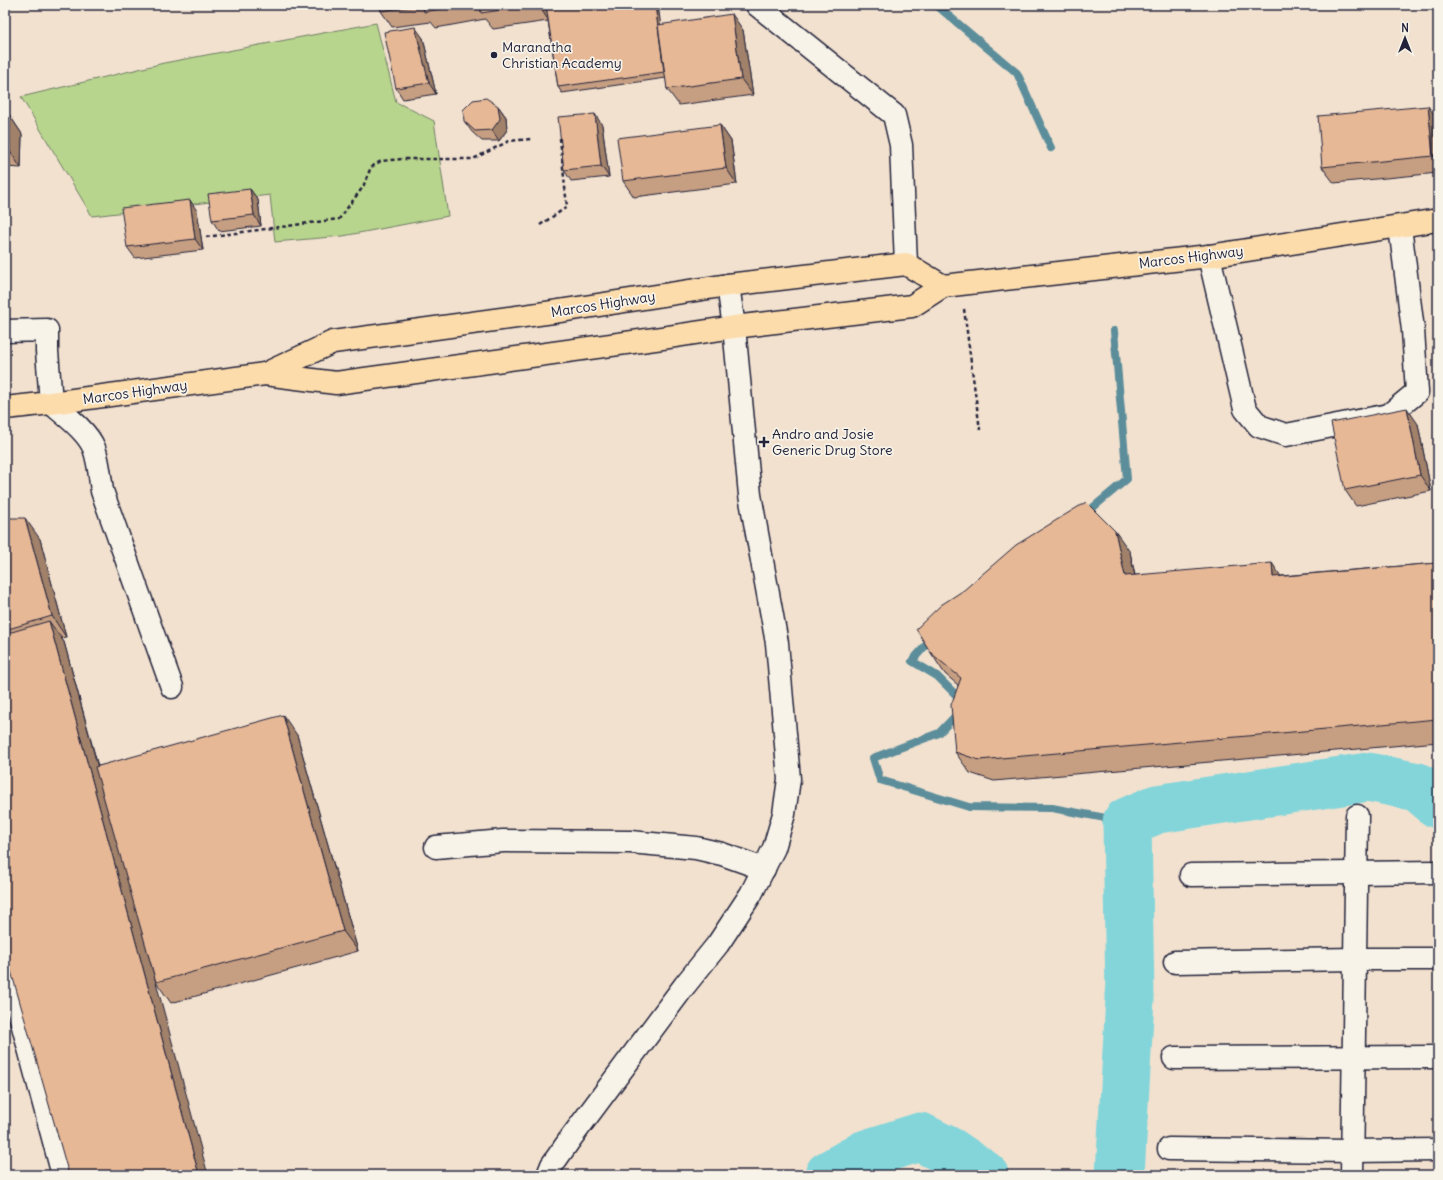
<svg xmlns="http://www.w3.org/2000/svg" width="1443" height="1180" viewBox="0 0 1443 1180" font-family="Delius,sans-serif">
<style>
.green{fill:#b8d58d;stroke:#6d7c64}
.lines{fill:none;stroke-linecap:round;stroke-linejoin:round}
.stream{stroke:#5c8d9a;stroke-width:8}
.river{stroke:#83d5da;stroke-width:49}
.minor-casing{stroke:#22223b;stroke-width:25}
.major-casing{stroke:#22223b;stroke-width:25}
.path{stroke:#22223b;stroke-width:2.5;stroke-dasharray:4 3;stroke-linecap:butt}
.minor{stroke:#f7f3e8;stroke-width:22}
.major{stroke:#fddcac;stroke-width:22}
.wall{fill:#c69e81;stroke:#22223b}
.shaded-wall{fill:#a18169;stroke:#22223b}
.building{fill:#e6b896;stroke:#22223b}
.poi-dot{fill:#22223b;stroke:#f7f3e8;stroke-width:1.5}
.labels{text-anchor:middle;stroke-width:3.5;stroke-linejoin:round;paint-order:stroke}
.poi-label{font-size:14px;fill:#22223b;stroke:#f7f3e8;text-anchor:start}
.street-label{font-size:14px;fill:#22223b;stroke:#f7f3e8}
</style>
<rect width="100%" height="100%" fill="#f2e1cf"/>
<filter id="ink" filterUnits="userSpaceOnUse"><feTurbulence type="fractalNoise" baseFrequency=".025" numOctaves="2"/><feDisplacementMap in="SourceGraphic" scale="8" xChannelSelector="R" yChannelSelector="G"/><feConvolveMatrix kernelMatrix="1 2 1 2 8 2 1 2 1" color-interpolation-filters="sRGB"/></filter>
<g filter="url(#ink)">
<polygon class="green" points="376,23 396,102 434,121 448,216 343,236 275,242 270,195 92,216 21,97 164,63"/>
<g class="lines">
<g class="stream">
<polyline points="936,5 1017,73 1051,148"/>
<polyline points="1084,515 1127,479 1114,331"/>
<polyline points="932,638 912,661 937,676 962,701"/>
<polyline points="960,711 939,733 873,758 880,780 969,807 1052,808 1127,822"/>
</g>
<g class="river">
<polyline points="829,1175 866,1154 920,1137 950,1152 984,1175"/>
<polyline points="1120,1175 1130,998 1127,822 1157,809 1368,777 1418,787 1438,804"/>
</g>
<g class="minor-casing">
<g id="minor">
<polyline points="757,5 894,115 901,145 906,264"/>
<polyline points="1209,256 1245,409 1259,426 1286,435 1389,415 1417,392 1413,330 1400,227"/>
<path d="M5,331L47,330V351L51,403C65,415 87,431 94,448C99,462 100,477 102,491L172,687"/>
<polyline points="436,847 503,841 630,842 696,848 722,854 764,869"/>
<polyline points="1191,875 1438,872"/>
<polyline points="5,959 63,1175"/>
<polyline points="1175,962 1355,959 1438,959"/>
<polyline points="1174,1058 1438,1057"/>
<polyline points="1169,1149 1352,1151 1438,1150"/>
<polyline points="548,1175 552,1165 571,1138 685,985 718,944 751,894 774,848 784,814 789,779 777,643 750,495 734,327 728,285"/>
<polyline points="1352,1175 1357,816"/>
</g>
</g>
<g class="major-casing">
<g id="major">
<polyline points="265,374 333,342 553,312 728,285 906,264 943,286"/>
<polyline points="5,408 51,403 265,374 336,383 662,338 734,327 912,306 943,286 1209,256 1438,220"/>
</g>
</g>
<g class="path">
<polyline points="540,225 567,207 560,138"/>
<polyline points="206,237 339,219 363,187 371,167 381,161 402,159 473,159 509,141 531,139"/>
<polyline points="964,309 980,430"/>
</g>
<use href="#minor" class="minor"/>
<use href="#major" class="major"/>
</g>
<g class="wall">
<polygon points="380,5 546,5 547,11 546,5 658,5 660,25 743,30 753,95 679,105 667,89 666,78 562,93 558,87 548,21 493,29 485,19 436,28 431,22 392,27 381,11"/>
<polygon points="423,38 436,94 403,99 396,88"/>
<polygon points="498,106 506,117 507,130 499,141 482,141 472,132 464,121"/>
<polygon points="5,113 8,113 22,134 21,168 5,167"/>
<polygon points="1438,120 1438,173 1334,183 1322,167"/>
<polygon points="602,125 609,177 571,181 564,170"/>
<polygon points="720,125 731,141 737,184 634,197 623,181"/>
<polygon points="250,189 258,200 261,226 219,231 212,220"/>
<polygon points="197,211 203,250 135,258 127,247"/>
<polygon points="1418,424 1431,491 1356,506 1345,490"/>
<polygon points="5,518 40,539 66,637 61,638 64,642 98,766 297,735 358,951 171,1003 156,982 5,950"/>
<polygon points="1130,552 1135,575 1281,576 1437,563 1438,564 1438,742 994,781 970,773 955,752 958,685 945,674 931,653"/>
</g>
<g class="shaded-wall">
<polygon points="538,5 546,5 549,21"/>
<polygon points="655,5 658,5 668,78 664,72"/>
<polygon points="732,14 743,30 753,95 741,79"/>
<polygon points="415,27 423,38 436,94 429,83"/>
<polygon points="498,106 506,117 507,130 499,141 492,130"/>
<polygon points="1428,106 1438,120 1438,163 1433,156"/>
<polygon points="8,113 22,134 21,168 7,147"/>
<polygon points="595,114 602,125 609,177 601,166"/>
<polygon points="720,125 731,141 737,184 726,168"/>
<polygon points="250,189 258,200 261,226 254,215"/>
<polygon points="190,200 197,211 203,250 195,239"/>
<polygon points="1407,408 1418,424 1431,491 1420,475"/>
<polygon points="25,518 40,539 66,637 52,616"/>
<polygon points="1115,531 1130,552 1139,597 1125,576"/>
<polygon points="1272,563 1286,584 1273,577"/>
<polygon points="49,621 64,642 208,1175 199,1175"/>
<polygon points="283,715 297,735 358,951 343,931"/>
</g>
<g class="building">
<polygon points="380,5 461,5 424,12 423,5 381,11"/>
<polygon points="480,5 536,5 481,13"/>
<polygon points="546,5 655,5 664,72 558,87"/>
<polygon points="732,14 741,79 667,89 658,25"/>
<polygon points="415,27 429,83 396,88 384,32"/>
<polygon points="486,98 498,106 500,119 492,130 475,131 464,121 463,110 473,100"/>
<polygon points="1428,106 1433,156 1322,167 1318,116"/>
<polygon points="5,113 8,113 7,147 5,147"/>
<polygon points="595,114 601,166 564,170 558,117"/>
<polygon points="720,125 726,168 623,181 617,138"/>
<polygon points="250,189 254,215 212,220 208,194"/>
<polygon points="190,200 195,239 127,247 121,208"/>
<polygon points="1407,408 1420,475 1345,490 1331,423"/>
<polygon points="1086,502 1115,531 1125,576 1272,563 1273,577 1437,563 1438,571 1438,719 979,760 955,752 951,705 961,678 931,653 916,629 941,605 964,590 1016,545"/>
<polygon points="5,518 25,518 52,616 5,630"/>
<polygon points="49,621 199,1175 69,1175 5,950 5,634"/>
<polygon points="283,715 343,931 156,982 95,767"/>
</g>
</g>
<g class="poi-dot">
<circle cx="494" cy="55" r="4"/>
<path d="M762 436h4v4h4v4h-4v4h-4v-4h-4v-4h4z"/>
</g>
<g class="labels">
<g class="poi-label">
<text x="502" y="52">Maranatha<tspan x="502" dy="16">Christian Academy</tspan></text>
<text x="772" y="439">Andro and Josie<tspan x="772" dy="16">Generic Drug Store</tspan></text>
</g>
<g class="street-label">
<text transform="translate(1191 257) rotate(-7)" y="5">Marcos Highway</text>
<text transform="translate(603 304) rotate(-9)" y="5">Marcos Highway</text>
<text transform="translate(135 392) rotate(-8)" y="5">Marcos Highway</text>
</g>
</g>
<rect width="1443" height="1180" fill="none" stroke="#f7f3e8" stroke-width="20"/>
<rect x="10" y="10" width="1423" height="1160" fill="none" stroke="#22223b" stroke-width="1.5" filter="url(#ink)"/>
<g transform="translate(1405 38)" stroke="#f7f3e8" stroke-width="3" paint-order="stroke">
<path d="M0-3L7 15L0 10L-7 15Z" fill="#22223b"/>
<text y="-6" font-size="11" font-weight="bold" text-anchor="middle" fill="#22223b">N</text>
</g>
</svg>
